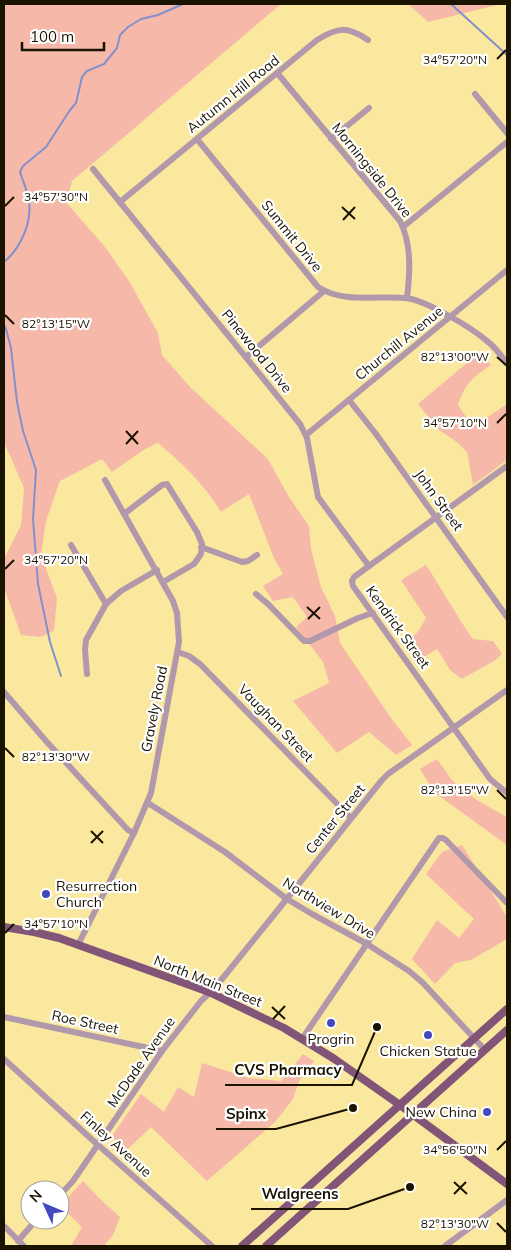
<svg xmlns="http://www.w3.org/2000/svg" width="511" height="1250" viewBox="0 0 511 1250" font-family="Mulish,sans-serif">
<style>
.green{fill:#f6b9a9}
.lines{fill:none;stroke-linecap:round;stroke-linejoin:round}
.stream{stroke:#8490cc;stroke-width:2}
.minor{stroke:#b298ab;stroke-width:6}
.major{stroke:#825578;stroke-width:8}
.ticks{fill:none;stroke:#1a1300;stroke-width:2}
.poi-dot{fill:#4348bd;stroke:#fff;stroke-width:2}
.labels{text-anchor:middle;stroke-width:4.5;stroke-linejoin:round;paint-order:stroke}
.street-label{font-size:14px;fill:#1a1300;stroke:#fff}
.poi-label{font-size:14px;fill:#1a1300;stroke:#fff}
.ticks-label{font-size:12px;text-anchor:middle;fill:#1a1300;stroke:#fff;stroke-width:4.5;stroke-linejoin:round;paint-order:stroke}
.leader{fill:none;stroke:#1a1300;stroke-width:2}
.callout-dot{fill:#1a1300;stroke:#fff;stroke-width:2}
.callout-label{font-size:15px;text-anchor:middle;font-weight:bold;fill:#1a1300;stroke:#fff;stroke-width:4.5;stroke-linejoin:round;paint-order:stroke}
</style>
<rect width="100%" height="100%" fill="#fae89f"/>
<g class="green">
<path d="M4,4H281L72,181L66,202L105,247L129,281L158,333L162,355L190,387L268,459L289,497L309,526L311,549L321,587L335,616L340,643L391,718L412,745L396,755L369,732L337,753L293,701L329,683L323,662L296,627L307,617L293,597L273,601L263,586L283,574L274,558L249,494L221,512C205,485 182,463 158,443L145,449L112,472L102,459L60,481L46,521L41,555L57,598L54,631L40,637L21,635L4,588V559L21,525L24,488L4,442Z"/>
<polygon points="408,4 501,4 428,22"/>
<path d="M480,352L491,365C472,378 466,382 458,405L466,417L479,423L507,404V460L473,485L467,452L458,443L439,430L418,404Z"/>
<path d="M426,565C442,589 456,615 473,639L493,641L502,654L494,661L462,679L450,670L437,649L416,662L404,643L418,632L426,618L401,580Z"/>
<polygon points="437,759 452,780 478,801 507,817 507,845 435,793 420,769"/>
<polygon points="462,845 507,917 507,939 471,960 455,963 435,984 412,959 437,920 459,938 474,919 426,874 442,852"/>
<polygon points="303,1054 314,1061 299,1081 293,1099 276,1121 207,1181 151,1127 126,1151 112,1136 141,1094 164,1112 178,1087 194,1097 202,1063 249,1078 281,1081"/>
<polygon points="83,1181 100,1199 120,1217 113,1235 104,1246 71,1246 82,1227 60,1206"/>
</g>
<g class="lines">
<g class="stream">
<polyline points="451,4 507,55"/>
<path d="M4,262C20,249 32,223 29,202C28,191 23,182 20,172L23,166L46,147L70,110L76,103L82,77L87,71L104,64L117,48L120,35L128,27L141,19L158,15L183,4"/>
<polyline points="4,325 6,329 11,348 17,402 23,431 36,470 33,519 38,584 50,642 61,676"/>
</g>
<g class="minor">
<path d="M278,74L400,221C412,245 410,273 407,298"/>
<polyline points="475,94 507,133"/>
<path d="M197,139L318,287C344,304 377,295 405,298C424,299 472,328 487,341C495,347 501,355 507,364"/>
<polyline points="331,139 369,108"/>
<polyline points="93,169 300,424 307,438 318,497 369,566"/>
<path d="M120,202L317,40C338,27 347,26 368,40"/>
<polyline points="403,227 507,142"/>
<polyline points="246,357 324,291"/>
<polyline points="349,400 376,434 507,617"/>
<polyline points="306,435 507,270"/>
<polyline points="507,466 369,566 354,577 352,581 353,586 490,779 507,793"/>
<polyline points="124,514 162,485 167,484 197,532 202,544 201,554 194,564 163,582"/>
<polyline points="71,545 106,604"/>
<polyline points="201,547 242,562 248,561 257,555"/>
<polyline points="256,594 268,604 304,641 310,641 358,618 373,613"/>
<polyline points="178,652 189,656 200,664 351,818"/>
<polyline points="87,674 85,650 86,640 106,604 121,591 157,570"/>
<polyline points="4,692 46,741 128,830 134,833"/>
<polyline points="148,803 225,852 287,899 312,914 367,944 409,971 423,983 485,1050"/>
<polyline points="78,945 134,833 151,793 179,642 177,613 173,601 105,480"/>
<polyline points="4,1017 162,1051"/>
<polyline points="302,1039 439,838 443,838 446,840 507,903"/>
<polyline points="4,1059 88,1136 212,1246"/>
<polyline points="60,1195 73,1181 162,1051 201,1001 214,989 273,916 382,780 388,774 507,690"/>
<polyline points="4,1226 24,1246"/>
<polyline points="18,1241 36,1220"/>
<polyline points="445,1246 507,1200"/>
</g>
<g class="major">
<polyline points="4,927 34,932 59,938 209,992 284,1028 333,1058 400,1105 507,1184"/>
<polyline points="242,1246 507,1009"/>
<polyline points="266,1246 507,1030"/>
</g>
</g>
<path class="ticks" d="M497,59L506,50M5,206L14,197M342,207L355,219M343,220L355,207M5,315L14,324M497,357L506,365M497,423L506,414M126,431L138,444M126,444L138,431M5,569L14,560M307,607L320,619M308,619L320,607M5,748L14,757M497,790L506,799M91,831L103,843M91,843L103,831M5,933L14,924M272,1007L285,1019M273,1019L285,1006M497,1150L506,1141M454,1182L467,1194M454,1194L466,1182M497,1223L506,1232"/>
<g class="poi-dot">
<circle cx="46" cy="894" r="5"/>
<circle cx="331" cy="1023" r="5"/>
<circle cx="428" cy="1035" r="5"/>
<circle cx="487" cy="1112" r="5"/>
</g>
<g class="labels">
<g class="street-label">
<text transform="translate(233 94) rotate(-39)" y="5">Autumn Hill Road</text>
<text transform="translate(372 170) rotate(51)" y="5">Morningside Drive</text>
<text transform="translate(292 236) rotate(51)" y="5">Summit Drive</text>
<text transform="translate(399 343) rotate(-39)" y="5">Churchill Avenue</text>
<text transform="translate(257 351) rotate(51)" y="5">Pinewood Drive</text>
<text transform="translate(439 500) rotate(54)" y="5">John Street</text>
<text transform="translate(398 627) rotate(54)" y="5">Kendrick Street</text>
<text transform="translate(154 709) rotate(-79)" y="5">Gravely Road</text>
<text transform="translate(276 723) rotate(46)" y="5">Vaughan Street</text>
<text transform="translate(335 819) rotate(-51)" y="5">Center Street</text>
<text transform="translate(329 908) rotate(31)" y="5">Northview Drive</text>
<text transform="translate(208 981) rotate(22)" y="5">North Main Street</text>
<text transform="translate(85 1022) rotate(12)" y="5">Roe Street</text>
<text transform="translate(141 1062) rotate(-55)" y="5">McDade Avenue</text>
<text transform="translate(116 1144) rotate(42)" y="5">Finley Avenue</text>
</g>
<g class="poi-label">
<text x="56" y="891" text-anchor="start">Resurrection<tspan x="56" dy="16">Church</tspan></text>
<text x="331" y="1044">Progrin</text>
<text x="428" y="1056">Chicken Statue</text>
<text x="477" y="1117" text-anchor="end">New China</text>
</g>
</g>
<g class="ticks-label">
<text x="455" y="64">34°57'20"N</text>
<text x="56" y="201">34°57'30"N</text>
<text x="56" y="328">82°13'15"W</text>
<text x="455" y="361">82°13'00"W</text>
<text x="455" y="427">34°57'10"N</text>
<text x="56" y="564">34°57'20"N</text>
<text x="56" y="761">82°13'30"W</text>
<text x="455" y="794">82°13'15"W</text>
<text x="56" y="928">34°57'10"N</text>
<text x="455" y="1154">34°56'50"N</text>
<text x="455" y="1228">82°13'30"W</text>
</g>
<path class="leader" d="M377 1027L352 1085H225M353 1108L276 1129H216M410 1187L348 1209H251"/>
<g class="callout-dot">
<circle cx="377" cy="1027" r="5"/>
<circle cx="353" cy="1108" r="5"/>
<circle cx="410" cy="1187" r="5"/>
</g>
<g class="callout-label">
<text x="288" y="1075">CVS Pharmacy</text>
<text x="246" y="1119">Spinx</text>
<text x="300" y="1199">Walgreens</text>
</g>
<rect width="511" height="1250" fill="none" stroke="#1a1300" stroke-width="10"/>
<g transform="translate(45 1205) rotate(314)"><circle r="24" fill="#ffffff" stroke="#a3a199"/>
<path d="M0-4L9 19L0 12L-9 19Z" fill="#4348bd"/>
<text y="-8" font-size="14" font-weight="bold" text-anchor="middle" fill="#1a1300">N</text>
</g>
<path d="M22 42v8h82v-8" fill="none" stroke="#1a1300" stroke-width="2.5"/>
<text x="30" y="42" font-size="15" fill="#1a1300" stroke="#ffffff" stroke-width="4" paint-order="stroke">100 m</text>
</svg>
